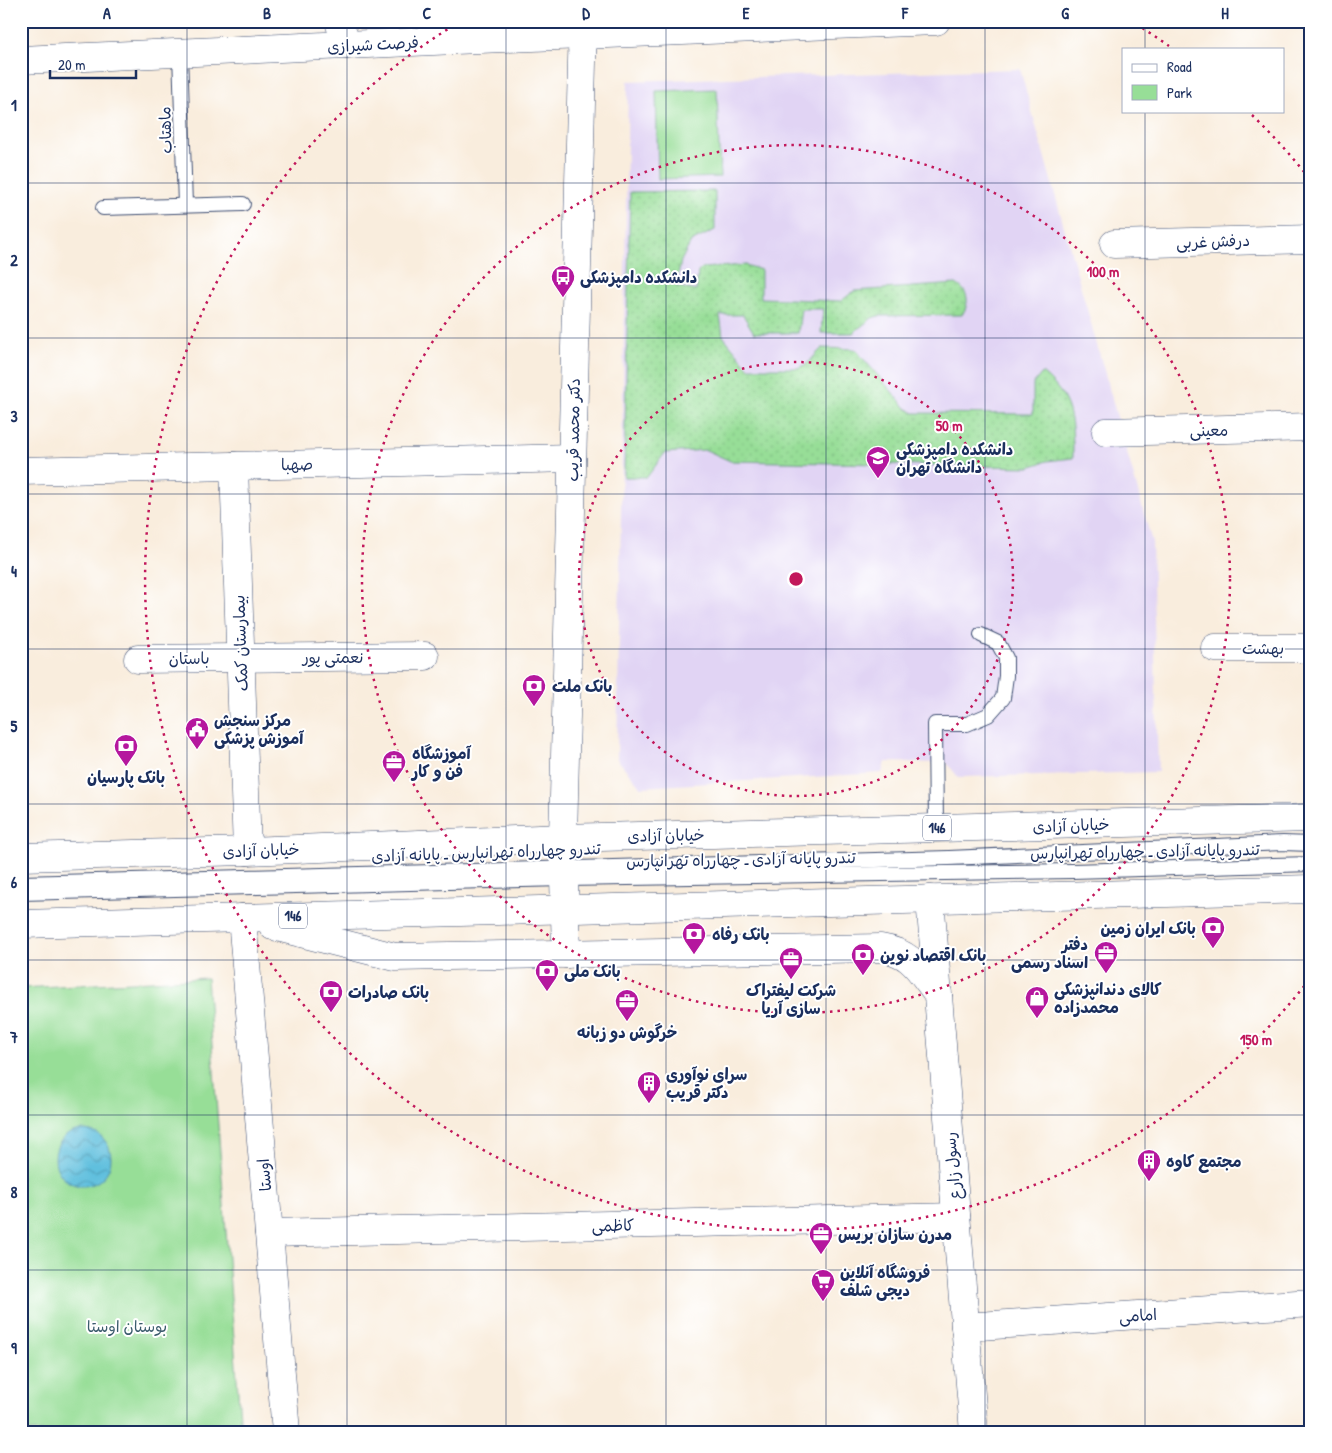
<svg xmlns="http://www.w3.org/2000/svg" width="1332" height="1453" viewBox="0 0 1332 1453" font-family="'Patrick Hand','Playpen Sans Arabic',sans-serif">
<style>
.built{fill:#e1d4f4}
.grass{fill:url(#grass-dots);stroke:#59867a}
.green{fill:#97de97;stroke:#59867a}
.water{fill:url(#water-waves);stroke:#3e789e}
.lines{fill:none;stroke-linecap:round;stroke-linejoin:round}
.lane-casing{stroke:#3c4c71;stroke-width:16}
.street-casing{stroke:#3c4c71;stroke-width:29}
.secondary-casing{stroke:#3c4c71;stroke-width:29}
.primary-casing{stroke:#3c4c71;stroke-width:29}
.lane{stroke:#fff;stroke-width:14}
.street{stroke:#fff;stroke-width:28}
.secondary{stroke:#fff;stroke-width:28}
.primary{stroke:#fff;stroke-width:28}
.grid{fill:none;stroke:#1b2f5e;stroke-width:1;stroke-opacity:0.55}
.ring{fill:none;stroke:#c2185b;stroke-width:2.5;stroke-dasharray:2.5 5}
.labels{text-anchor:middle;stroke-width:4;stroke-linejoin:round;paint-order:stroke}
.shield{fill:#fff;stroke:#5f6d8e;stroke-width:1}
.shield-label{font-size:15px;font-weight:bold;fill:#1b2f5e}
.street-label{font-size:16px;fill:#1b2f5e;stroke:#fff}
.poi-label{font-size:16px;font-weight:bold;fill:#1b2f5e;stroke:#fff;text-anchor:start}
.park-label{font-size:16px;fill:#3a5b6c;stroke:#fff}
.centre{fill:#c2185b;stroke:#fff;stroke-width:2.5}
.ring-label{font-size:15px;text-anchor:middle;font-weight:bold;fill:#c2185b;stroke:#fff;stroke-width:4;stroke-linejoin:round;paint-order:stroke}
.neatline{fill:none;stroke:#1b2f5e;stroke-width:2}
.grid-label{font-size:16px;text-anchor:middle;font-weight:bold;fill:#1b2f5e}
</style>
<defs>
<pattern id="grass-dots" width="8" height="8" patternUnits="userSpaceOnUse" patternTransform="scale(1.25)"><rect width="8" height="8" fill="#97de97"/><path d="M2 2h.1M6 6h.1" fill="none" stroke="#82bf85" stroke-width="1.8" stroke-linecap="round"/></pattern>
<pattern id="water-waves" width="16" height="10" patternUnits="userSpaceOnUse" patternTransform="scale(1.25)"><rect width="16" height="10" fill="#60c0de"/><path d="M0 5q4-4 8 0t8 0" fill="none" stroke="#4e9cb7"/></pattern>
</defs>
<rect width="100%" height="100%" fill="#fff"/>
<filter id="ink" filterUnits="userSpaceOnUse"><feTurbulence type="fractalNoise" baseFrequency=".02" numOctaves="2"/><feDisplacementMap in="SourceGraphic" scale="10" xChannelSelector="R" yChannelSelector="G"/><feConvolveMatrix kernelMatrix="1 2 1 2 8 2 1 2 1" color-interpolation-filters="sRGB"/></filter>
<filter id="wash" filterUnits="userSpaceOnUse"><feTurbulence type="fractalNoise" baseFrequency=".0096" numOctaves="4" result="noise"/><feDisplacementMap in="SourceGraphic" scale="20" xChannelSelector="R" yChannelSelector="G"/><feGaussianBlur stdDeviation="1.12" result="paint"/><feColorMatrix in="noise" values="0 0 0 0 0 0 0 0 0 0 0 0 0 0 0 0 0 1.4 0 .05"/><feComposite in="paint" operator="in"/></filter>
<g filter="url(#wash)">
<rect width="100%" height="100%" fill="#f9eddd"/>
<polygon class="built" points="1020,69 1152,542 1158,772 958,777 947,763 885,762 882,773 641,787 617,759 628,81"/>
<path class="grass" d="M715,191V230L691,242L681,261L676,286L696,291L698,272L702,268L746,265L761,270V298L841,301L854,291L956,284C969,291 970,303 962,315L878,316L872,318L853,333H821L823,309H801L798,333H754L743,315H720L723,336L749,368H798L807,364L822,348L855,349L906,408L914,413L1033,414V384L1042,373C1073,398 1073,421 1073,458L1047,461L1029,467L730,461L706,450L665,453L647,477H624L630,192Z"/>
<g class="green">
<polygon points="717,89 720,177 658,179 656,91"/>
<polygon points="207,978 241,1432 21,1432 21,988"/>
</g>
<circle class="water" cx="83" cy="1158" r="28"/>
</g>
<g filter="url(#ink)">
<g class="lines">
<g class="lane-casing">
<g id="lane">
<polyline points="180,53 185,205"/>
<polyline points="103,208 243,204"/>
<polyline points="936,828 935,724 967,724 988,715 1003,698 1006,676 1006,658 998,643 981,635"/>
<polyline points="21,883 949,858 1283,843 1311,844"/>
<polyline points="21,893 564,879 1072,871 1311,864"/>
</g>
</g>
<g class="street-casing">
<g id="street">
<polyline points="339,21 346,45"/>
<polyline points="1114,244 1311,239"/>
<polyline points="1106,432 1311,427"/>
<polyline points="234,466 247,851"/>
<polyline points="21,471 572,458"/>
<polyline points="1215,648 1311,648"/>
<polyline points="138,659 425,656"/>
<polyline points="269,1233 956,1217"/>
<polyline points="965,1327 1311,1303"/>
</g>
</g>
<g class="secondary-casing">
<g id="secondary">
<polyline points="21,60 455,40 936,21"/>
<polyline points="563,838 583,21"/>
<polyline points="930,899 974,1432"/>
<polyline points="242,918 286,1432"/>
</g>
</g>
<g class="primary-casing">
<g id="primary">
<polyline points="563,838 566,954"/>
<polyline points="21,857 247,851 563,838 1311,818"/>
<polyline points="21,924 1311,889"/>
<path d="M273,926L395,957L881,948C913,953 919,970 938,994"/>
</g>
</g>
<use href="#lane" class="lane"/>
<use href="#street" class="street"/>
<use href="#secondary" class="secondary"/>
<use href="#primary" class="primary"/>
</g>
</g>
<path class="grid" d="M187,21V1432M347,21V1432M506,21V1432M666,21V1432M826,21V1432M985,21V1432M1145,21V49M1145,111V1432M21,183H1311M21,338H1311M21,494H1311M21,649H1311M21,804H1311M21,960H1311M21,1115H1311M21,1270H1311"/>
<g class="ring">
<circle cx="796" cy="579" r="217"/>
<circle cx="796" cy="579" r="434"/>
<path d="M1309 980A651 651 0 1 1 456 24M1136 24A651 651 0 0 1 1169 46M1252 115A651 651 0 0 1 1309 178"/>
</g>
<defs>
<g id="bus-pin" transform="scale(1.25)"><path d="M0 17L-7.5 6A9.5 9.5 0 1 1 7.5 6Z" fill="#b5179e" stroke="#fff"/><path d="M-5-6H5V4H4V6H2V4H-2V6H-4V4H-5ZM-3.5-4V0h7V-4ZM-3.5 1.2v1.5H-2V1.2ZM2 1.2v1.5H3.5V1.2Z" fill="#fff"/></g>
<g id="university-pin" transform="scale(1.25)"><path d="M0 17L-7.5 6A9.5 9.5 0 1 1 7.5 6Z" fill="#b5179e" stroke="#fff"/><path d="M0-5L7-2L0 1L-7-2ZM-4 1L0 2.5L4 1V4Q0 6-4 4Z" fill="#fff"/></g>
<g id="bank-pin" transform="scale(1.25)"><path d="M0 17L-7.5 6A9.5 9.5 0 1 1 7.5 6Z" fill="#b5179e" stroke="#fff"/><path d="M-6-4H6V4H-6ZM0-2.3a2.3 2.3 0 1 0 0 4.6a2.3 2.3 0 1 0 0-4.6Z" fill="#fff"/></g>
<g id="civic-pin" transform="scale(1.25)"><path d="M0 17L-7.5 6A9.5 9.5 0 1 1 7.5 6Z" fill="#b5179e" stroke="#fff"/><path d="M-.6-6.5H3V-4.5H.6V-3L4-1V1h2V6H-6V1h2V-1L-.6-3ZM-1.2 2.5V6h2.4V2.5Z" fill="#fff"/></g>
<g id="office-pin" transform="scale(1.25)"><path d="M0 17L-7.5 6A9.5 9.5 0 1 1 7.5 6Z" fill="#b5179e" stroke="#fff"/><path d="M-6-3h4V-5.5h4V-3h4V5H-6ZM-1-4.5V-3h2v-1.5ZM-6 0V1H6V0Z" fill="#fff"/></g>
<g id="shop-pin" transform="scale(1.25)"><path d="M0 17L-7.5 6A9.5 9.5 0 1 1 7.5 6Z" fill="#b5179e" stroke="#fff"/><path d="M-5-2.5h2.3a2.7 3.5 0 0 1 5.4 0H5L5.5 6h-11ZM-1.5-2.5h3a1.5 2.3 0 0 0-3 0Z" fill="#fff"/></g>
<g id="building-pin" transform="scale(1.25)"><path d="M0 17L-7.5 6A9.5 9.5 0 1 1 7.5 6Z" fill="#b5179e" stroke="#fff"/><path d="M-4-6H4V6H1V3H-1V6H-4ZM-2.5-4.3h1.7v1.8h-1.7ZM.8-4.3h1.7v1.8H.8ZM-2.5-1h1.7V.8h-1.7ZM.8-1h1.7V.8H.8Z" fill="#fff"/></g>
<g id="supermarket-pin" transform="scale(1.25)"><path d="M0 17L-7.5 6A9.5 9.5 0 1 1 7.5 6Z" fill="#b5179e" stroke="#fff"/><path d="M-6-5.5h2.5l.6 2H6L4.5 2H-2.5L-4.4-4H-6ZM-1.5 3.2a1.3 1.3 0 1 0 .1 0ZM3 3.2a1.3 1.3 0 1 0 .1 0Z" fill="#fff"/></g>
</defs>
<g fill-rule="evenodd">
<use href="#bus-pin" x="563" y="277"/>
<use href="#university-pin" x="878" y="458"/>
<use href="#bank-pin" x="534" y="686"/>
<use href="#civic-pin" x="197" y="729"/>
<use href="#bank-pin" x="126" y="746"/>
<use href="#office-pin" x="394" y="762"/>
<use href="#bank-pin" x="1213" y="928"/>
<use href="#bank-pin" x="694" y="934"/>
<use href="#office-pin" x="1106" y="953"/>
<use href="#bank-pin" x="863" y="955"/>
<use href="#office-pin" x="791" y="959"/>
<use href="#bank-pin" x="547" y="971"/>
<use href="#bank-pin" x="331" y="992"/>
<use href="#shop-pin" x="1037" y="998"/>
<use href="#office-pin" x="627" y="1001"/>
<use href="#building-pin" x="649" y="1083"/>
<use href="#building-pin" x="1149" y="1161"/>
<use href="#office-pin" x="821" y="1234"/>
<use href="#supermarket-pin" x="823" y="1281"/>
</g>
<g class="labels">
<g class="shield">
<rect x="923" y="815.5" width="28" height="25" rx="4"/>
<rect x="279" y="903.5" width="28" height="25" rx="4"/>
</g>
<g class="shield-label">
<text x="937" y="833">146</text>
<text x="293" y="921">146</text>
</g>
<g class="street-label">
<text transform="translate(373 44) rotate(-3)" y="6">فرصت شیرازی</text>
<text transform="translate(165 130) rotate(-92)" y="6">ماهتاب</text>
<text transform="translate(1213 241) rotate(-2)" y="6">درفش غربی</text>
<text transform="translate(573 430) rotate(-89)" y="6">دکتر محمد قریب</text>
<text transform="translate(1209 430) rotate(-1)" y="6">معینی</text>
<text transform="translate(297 464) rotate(-1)" y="6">صهبا</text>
<text transform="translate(240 643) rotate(-92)" y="6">بیمارستان کمک</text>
<text x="1263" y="654">بهشت</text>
<text x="333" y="663">نعمتی پور</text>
<text transform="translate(189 658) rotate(-1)" y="6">باستان</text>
<text transform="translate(1071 825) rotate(-2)" y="6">خیابان آزادی</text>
<text transform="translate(666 835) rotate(-1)" y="6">خیابان آزادی</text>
<text transform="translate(261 850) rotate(-2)" y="6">خیابان آزادی</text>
<text transform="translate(1145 851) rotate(-1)" y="6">تندرو پایانه آزادی ـ چهارراه تهرانپارس</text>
<text transform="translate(486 852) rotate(-2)" y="6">تندرو چهارراه تهرانپارس ـ پایانه آزادی</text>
<text transform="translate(741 859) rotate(-1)" y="6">تندرو پایانه آزادی ـ چهارراه تهرانپارس</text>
<text transform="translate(952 1166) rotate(-95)" y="6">رسول زارع</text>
<text transform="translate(264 1175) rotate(-95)" y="6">اوستا</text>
<text transform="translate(613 1225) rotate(-1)" y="6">کاظمی</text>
<text transform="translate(1138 1315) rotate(-4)" y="6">امامی</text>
</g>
<g class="poi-label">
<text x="580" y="283">دانشکده دامپزشکی</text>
<text x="896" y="455">دانشکده دامپزشکی<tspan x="896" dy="18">دانشگاه تهران</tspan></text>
<text x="552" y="692">بانک ملت</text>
<text x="214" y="726">مرکز سنجش<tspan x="214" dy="18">آموزش پزشکی</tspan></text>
<text x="412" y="759">آموزشگاه<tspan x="412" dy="18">فن و کار</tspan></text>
<text x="126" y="783" text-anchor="middle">بانک پارسیان</text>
<text x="1196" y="934" text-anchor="end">بانک ایران زمین</text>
<text x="712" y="940">بانک رفاه</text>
<text x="1088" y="950" text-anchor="end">دفتر<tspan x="1088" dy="18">اسناد رسمی</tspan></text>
<text x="880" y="961">بانک اقتصاد نوین</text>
<text x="564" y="977">بانک ملی</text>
<text x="1054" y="995">کالاى دندانپزشکى<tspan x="1054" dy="18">محمدزاده</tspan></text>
<text x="791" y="996" text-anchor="middle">شرکت لیفتراک<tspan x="791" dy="18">سازی آریا</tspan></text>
<text x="348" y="998">بانک صادرات</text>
<text x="627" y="1038" text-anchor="middle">خرگوش دو زبانه</text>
<text x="666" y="1080">سرای نوآوری<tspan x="666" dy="18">دکتر قریب</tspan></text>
<text x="1166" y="1167">مجتمع کاوه</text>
<text x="838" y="1240">مدرن سازان بریس</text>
<text x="840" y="1278">فروشگاه آنلاین<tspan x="840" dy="18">دیجی شلف</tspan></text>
</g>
<g class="park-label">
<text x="127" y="1332">بوستان اوستا</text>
</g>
</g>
<circle cx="796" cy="579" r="8" class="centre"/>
<g class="ring-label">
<text x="1103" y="277">100 m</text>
<text x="949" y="431">50 m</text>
<text x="1256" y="1045">150 m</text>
</g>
<rect width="1332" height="1453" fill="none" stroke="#fff" stroke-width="55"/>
<rect x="1122" y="48" width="162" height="65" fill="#ffffff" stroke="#a4acbf"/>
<rect x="1132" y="64" width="25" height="8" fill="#ffffff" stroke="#a4acbf"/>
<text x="1167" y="72" font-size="15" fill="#1b2f5e">Road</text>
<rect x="1132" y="85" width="25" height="15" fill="#97de97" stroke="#a4acbf"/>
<text x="1167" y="98" font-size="15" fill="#1b2f5e">Park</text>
<path d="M50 70v8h86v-8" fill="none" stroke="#1b2f5e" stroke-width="2.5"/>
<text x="58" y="70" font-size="15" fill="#1b2f5e" stroke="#ffffff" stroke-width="4" paint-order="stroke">20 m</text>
<rect x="28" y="28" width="1276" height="1398" class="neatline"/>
<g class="grid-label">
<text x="107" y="19">A</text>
<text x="267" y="19">B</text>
<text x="427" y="19">C</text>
<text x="586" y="19">D</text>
<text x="746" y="19">E</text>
<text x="905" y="19">F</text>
<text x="1065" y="19">G</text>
<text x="1225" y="19">H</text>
<text x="14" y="111">1</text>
<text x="14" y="266">2</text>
<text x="14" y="422">3</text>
<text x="14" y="577">4</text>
<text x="14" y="732">5</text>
<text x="14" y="888">6</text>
<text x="14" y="1043">7</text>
<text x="14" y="1198">8</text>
<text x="14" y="1354">9</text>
</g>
</svg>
